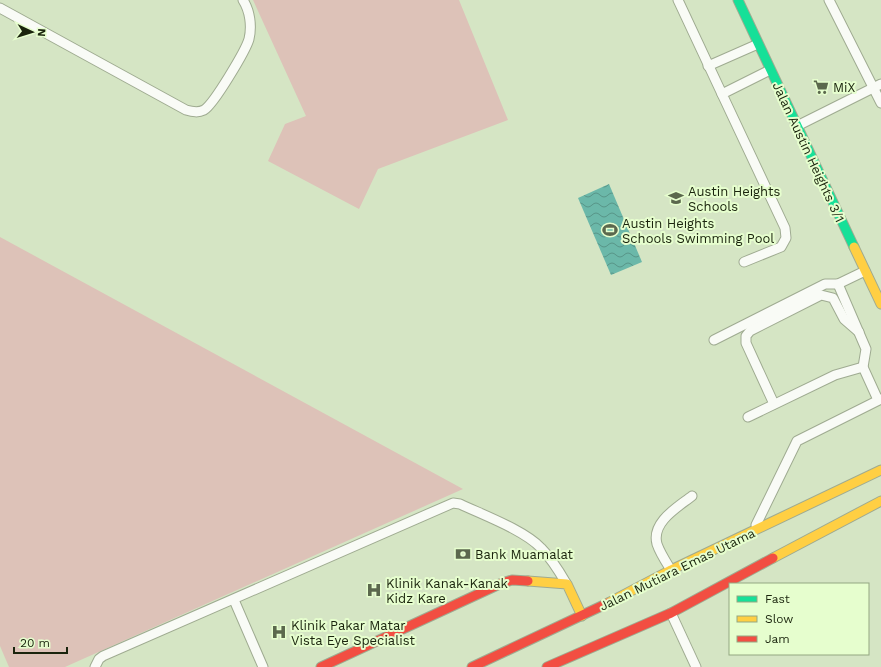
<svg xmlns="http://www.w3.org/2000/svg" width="881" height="667" viewBox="0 0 881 667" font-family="'Work Sans',sans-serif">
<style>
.green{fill:#ddc2b8}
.water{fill:url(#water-waves)}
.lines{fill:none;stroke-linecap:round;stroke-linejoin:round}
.lane-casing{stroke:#9fab91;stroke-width:11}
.fast-casing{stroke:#9fab91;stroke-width:11}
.slow-casing{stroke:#9fab91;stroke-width:11}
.jam-casing{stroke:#9fab91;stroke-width:11}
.lane{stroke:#f9fbf6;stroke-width:9}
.fast{stroke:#16e098;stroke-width:9}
.slow{stroke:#ffcf43;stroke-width:9}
.jam{stroke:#f24e42;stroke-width:9}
.labels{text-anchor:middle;stroke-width:4;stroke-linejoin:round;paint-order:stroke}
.poi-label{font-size:13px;fill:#1a240d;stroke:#e6fece;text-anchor:start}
.street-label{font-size:13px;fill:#1a240d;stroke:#e6fece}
</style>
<defs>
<pattern id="water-waves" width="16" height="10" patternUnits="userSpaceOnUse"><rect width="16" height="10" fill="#6bb8a9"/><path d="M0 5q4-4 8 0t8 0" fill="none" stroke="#579588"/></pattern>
</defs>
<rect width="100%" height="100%" fill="#d5e5c4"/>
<g class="green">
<polygon points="253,0 459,0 508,120 378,169 359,209 268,161 285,124 306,116"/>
<polygon points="0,237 463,489 65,667 9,667 0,646"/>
</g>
<polygon class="water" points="609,184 642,262 611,275 578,198"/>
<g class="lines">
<g class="lane-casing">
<g id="lane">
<polyline points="678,0 722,94"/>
<polyline points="829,0 881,103"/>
<path d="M0,8L186,110C193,112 198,113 204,110C214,104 246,50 249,39C252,26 250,11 243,0"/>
<polyline points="708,66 758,44"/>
<polyline points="797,126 881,84"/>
<polyline points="744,262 781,247 786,238 785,228 722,94 770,70"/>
<polyline points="838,284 866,349 863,367 878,400"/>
<polyline points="714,340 825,284 838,284 865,271"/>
<polyline points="774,404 746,343 746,336 750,331 821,295 833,298 844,319 859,332"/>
<polyline points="748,417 835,375 863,367"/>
<polyline points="756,525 797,441 881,399"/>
<path d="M671,570C666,562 660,553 657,544C651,522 678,507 692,496"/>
<polyline points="234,600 263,667"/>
<polyline points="671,613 696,667"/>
<path d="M95,667L99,659L103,656L453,503L460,504C483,515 524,530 541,548C551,558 559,571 566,583"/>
</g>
</g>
<g class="fast-casing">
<polyline id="fast" points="738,0 854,247"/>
</g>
<g class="slow-casing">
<g id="slow">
<polyline points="854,247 881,304"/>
<polyline points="773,558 881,501"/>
<polyline points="528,581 567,584 582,616"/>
<polyline points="608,603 671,570 881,470"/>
</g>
</g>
<g class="jam-casing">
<g id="jam">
<polyline points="321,667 502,583 512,580 528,581"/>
<polyline points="472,667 608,603"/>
<polyline points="547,667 671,613 773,558"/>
</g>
</g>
<use href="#lane" class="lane"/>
<use href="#fast" class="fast"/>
<use href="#slow" class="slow"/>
<use href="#jam" class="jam"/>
</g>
<defs>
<g id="supermarket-bare" transform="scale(1.2)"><path d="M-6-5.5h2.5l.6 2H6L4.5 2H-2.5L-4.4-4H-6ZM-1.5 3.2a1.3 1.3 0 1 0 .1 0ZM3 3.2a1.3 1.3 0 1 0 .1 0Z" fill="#5b684d" stroke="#e6fece" stroke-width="2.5" paint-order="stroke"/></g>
<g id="school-bare" transform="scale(1.2)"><path d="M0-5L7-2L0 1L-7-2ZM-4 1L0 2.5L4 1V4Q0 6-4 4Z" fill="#5b684d" stroke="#e6fece" stroke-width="2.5" paint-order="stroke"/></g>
<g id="stadium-bare" transform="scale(1.2)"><path d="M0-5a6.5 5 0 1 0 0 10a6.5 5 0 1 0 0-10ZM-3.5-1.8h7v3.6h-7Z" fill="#5b684d" stroke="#e6fece" stroke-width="2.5" paint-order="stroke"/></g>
<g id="bank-bare" transform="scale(1.2)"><path d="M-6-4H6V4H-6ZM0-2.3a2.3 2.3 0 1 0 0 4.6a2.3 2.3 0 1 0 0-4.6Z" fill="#5b684d" stroke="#e6fece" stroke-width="2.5" paint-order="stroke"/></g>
<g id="hospital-bare" transform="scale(1.2)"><path d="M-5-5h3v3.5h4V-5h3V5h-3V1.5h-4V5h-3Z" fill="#5b684d" stroke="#e6fece" stroke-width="2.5" paint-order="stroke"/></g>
</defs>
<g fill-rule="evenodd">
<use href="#supermarket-bare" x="821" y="87"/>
<use href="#school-bare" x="676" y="198"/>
<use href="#stadium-bare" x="610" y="230"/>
<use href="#bank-bare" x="463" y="554"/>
<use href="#hospital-bare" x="374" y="590"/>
<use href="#hospital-bare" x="279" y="632"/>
</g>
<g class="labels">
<g class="poi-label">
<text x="833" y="92">MiX</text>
<text x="688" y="196">Austin Heights<tspan x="688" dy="15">Schools</tspan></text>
<text x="622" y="228">Austin Heights<tspan x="622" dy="15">Schools Swimming Pool</tspan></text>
<text x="475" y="559">Bank Muamalat</text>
<text x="386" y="588">Klinik Kanak-Kanak<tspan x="386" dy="15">Kidz Kare</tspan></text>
<text x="291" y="630">Klinik Pakar Matar<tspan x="291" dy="15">Vista Eye Specialist</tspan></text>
</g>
<g class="street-label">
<text transform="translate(809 152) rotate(65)" y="5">Jalan Austin Heights 3/1</text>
<text transform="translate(677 569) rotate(-26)" y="5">Jalan Mutiara Emas Utama</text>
</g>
</g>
<rect x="729" y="583" width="140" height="72" fill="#e6fece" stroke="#94a781"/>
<rect x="737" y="596" width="20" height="6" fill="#16e098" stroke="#94a781"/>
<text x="765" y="603" font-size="12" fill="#1a240d">Fast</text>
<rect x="737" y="616" width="20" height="6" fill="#ffcf43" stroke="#94a781"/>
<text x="765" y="623" font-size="12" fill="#1a240d">Slow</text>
<rect x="737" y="636" width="20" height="6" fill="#f24e42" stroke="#94a781"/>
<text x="765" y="643" font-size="12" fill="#1a240d">Jam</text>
<g transform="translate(32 32) rotate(94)" stroke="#e6fece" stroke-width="3" paint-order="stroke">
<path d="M0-3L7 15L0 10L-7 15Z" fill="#1a240d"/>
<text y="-6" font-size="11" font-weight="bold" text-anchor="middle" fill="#1a240d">N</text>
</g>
<path d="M14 647v6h53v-6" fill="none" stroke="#1a240d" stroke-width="2"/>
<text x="20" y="647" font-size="12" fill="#1a240d" stroke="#e6fece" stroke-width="3" paint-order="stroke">20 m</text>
</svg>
